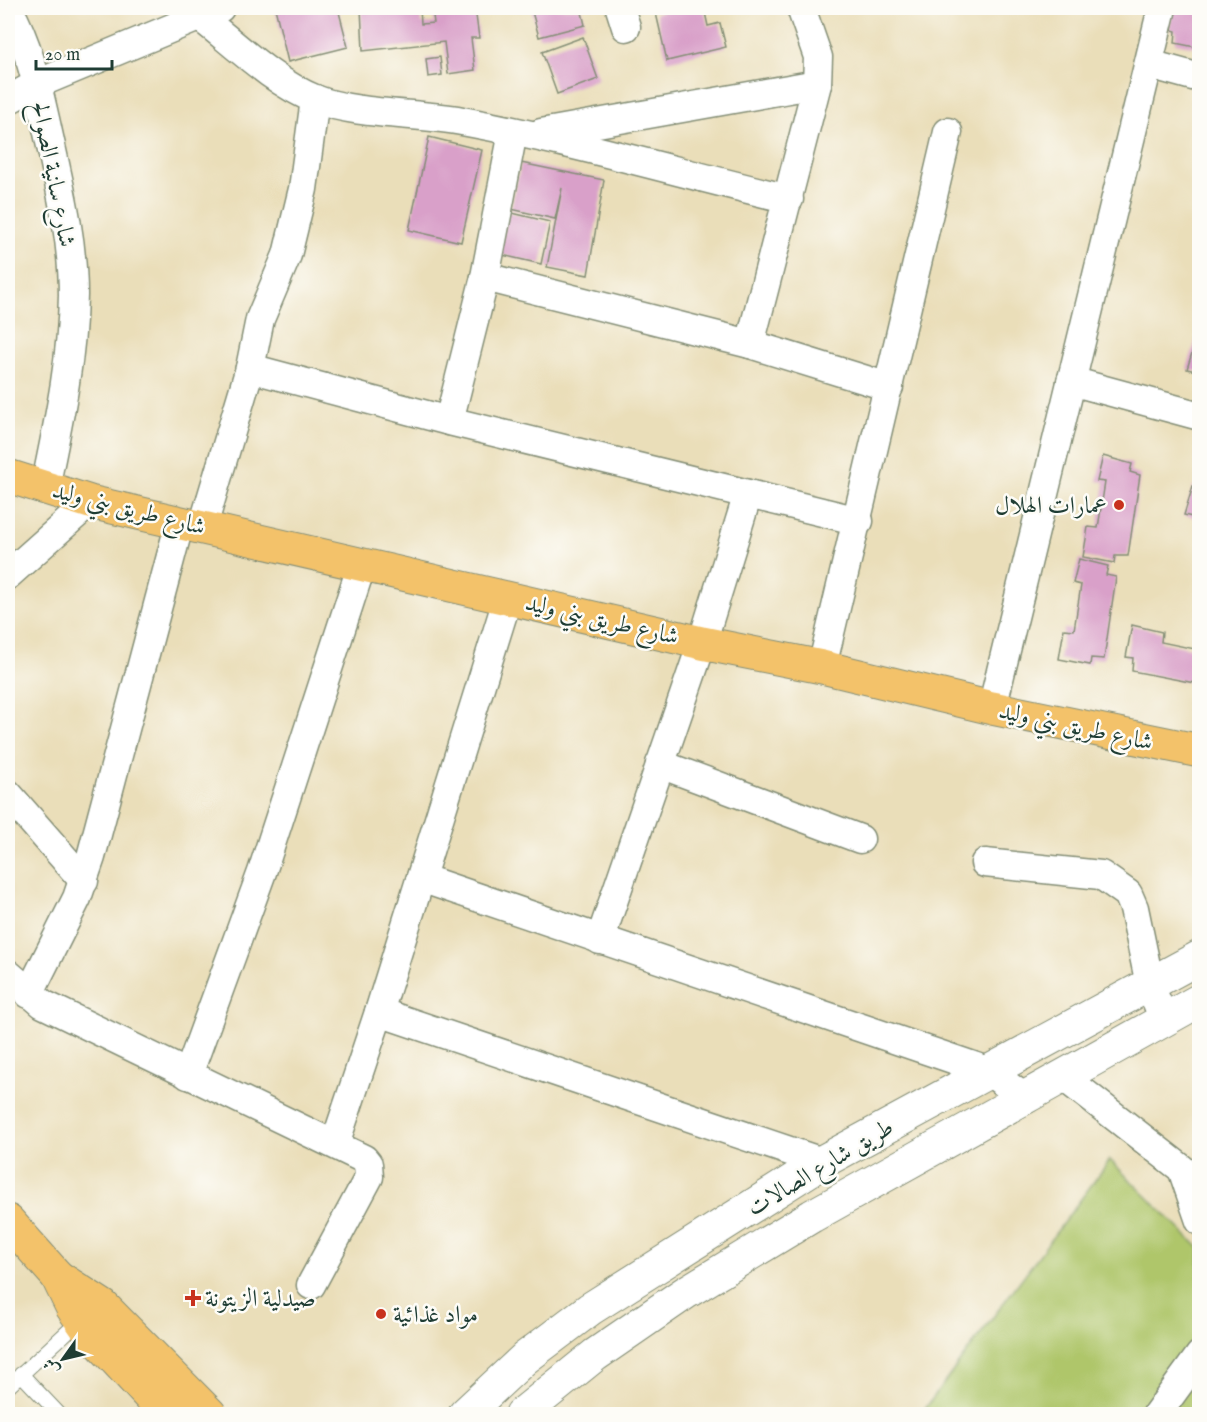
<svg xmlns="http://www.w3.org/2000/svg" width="1207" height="1422" viewBox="0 0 1207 1422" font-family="'IM FELL English',Amiri,serif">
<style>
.green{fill:#afc66b;stroke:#678250;stroke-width:1.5}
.building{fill:#d9a0c9}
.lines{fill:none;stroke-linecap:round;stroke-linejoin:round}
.service-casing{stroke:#848e76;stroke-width:16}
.minor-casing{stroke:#848e76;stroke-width:31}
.tertiary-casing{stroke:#848e76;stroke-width:35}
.primary-casing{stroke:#848e76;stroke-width:35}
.trunk-casing{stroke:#848e76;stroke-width:35}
.service{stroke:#fff;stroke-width:14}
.minor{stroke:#fff;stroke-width:28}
.tertiary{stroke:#fff;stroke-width:33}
.primary{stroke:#f3c26a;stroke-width:33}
.trunk{stroke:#f3c26a;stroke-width:33}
.poi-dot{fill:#c8321e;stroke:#fdfcf7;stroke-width:2}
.labels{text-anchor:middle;stroke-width:5;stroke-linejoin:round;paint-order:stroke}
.street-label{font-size:24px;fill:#1f3d34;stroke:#fdfcf7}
.poi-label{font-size:24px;fill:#1f3d34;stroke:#fdfcf7;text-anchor:start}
</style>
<rect width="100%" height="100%" fill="#fdfcf7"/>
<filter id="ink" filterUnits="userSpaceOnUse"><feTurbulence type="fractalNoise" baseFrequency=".0167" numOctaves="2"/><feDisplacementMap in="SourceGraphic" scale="12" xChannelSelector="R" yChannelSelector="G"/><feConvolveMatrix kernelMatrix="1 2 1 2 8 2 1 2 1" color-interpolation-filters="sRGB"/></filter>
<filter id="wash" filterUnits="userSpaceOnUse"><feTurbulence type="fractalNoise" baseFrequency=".008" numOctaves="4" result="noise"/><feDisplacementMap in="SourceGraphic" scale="24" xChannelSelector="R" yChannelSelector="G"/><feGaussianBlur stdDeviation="1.35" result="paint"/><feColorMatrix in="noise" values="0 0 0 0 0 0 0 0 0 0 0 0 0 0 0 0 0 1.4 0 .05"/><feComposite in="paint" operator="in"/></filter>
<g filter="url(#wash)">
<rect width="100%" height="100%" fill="#eadeb9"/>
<polygon class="green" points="1110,1160 1199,1248 1199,1414 921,1414"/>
<g id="blocks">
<g class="building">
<polygon points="275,8 338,8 348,47 288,62"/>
<polygon points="361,8 420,8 421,24 434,23 432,8 475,8 479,38 471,38 475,70 448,74 444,42 363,51"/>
<polygon points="531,8 581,8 585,25 539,37"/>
<polygon points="678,8 704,8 708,26 720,23 726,47 667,61 656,13"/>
<polygon points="1173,8 1200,8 1200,48 1175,43 1176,31 1169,29"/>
<polygon points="583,37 598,79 557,94 542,52"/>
<polygon points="440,57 442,75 428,77 426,59"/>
<polygon points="429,137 482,150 461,242 409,230"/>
<polygon points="521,163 604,180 588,275 547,267 562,188 555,219 511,209"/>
<polygon points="508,212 550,222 541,264 498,254"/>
<polygon points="1196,340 1200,341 1200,372 1187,369"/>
<polygon points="1103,456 1132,464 1130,472 1140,475 1128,556 1115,556 1114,563 1083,557 1088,527 1098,528 1105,482 1097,481"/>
<polygon points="1193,486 1200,488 1200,519 1184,515"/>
<polygon points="1079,559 1108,566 1106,575 1116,577 1104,659 1091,658 1090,665 1059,659 1064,629 1074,630 1081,585 1073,583"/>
<polygon points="1132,625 1162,632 1161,642 1200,650 1200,684 1132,671 1133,658 1126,657"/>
</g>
</g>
</g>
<g filter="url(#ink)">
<use href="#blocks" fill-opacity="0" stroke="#848e76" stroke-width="1.5"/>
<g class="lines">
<g class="service-casing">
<g id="service">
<polyline points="21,1374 59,1414"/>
<polyline points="8,1387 80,1320"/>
</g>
</g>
<g class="minor-casing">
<g id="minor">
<path d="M8,8C29,44 38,88 47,128C59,183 73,238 73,295C72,361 58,424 45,488"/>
<path d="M196,8L200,17C236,45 273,82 315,99C355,115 419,113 462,121C572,141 680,173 789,199"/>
<polyline points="620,8 626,27"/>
<polyline points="1149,64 1200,78"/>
<polyline points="8,100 37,84 220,8"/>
<polyline points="541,133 817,84"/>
<polyline points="485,277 750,344 889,387"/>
<polyline points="750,344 817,84 818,57 801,8"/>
<polyline points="250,368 449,421 859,521"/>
<polyline points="1071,381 1200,416"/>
<polyline points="449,421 485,277 513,132"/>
<polyline points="203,526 250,368 260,319 287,255 303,189 315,99"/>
<polyline points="8,575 90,502"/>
<polyline points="822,667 948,132"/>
<polyline points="992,708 1162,8"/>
<polyline points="660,764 860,839"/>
<polyline points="8,794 84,881"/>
<polyline points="985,863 1101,875 1128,894 1134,908 1150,985 1164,1020"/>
<polyline points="421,878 988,1071 1026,1099"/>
<polyline points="600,940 702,643 748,494"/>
<polyline points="8,974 43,1004 364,1159 368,1164 369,1177 311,1285"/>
<polyline points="29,994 77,898 91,857 180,522"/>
<polyline points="379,1012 822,1162"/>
<polyline points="188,1075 262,872 362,564"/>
<polyline points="1064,1077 1182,1169 1200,1221"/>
<polyline points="335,1144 379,1012 508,597"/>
<polyline points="1157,1414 1200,1355"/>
</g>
</g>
<g class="tertiary-casing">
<g id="tertiary">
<polyline points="465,1414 525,1358 590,1309 822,1162 1200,957"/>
<polyline points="522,1414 595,1355 685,1293 812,1216 1200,1000"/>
</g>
</g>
<g class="primary-casing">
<polyline id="primary" points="8,476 90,502 702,643 822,667 992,708 1200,751"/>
</g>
<g class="trunk-casing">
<g id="trunk">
<polyline points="8,1221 57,1276 72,1307 88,1330 166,1414"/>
<polyline points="58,1277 103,1306 210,1414"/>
</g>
</g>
<use href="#service" class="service"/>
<use href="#minor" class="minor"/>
<use href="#tertiary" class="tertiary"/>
<use href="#primary" class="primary"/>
<use href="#trunk" class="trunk"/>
</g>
</g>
<g class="poi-dot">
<circle cx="1119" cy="505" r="6"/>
<path d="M190 1289h6v6h6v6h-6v6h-6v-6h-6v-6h6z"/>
<circle cx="381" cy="1314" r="6"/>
</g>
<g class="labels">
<g class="street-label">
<text transform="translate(54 174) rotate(79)" y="8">شارع سانية الصوالح</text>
<text transform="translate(129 508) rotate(14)" y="8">شارع طريق بني وليد</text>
<text transform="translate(602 619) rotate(13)" y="8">شارع طريق بني وليد</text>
<text transform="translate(1076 726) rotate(12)" y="8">شارع طريق بني وليد</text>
<text transform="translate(820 1167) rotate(-31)" y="8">طريق شارع الصالات</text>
</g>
<g class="poi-label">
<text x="1107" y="513" text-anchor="end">عمارات الهلال</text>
<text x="205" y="1306">صيدلية الزيتونة</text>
<text x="393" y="1322">مواد غذائية</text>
</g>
</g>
<rect width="1207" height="1422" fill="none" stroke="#fdfcf7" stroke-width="30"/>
<g transform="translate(63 1359) rotate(236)" stroke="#fdfcf7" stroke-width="4.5" paint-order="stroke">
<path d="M0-4.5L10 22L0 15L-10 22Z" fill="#1f3d34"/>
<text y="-9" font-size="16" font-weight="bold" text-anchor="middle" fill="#1f3d34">ش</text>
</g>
<path d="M36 60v9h76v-9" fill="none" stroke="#1f3d34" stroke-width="3"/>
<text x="45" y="60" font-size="18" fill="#1f3d34" stroke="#fdfcf7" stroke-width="4.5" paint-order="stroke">20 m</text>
</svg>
